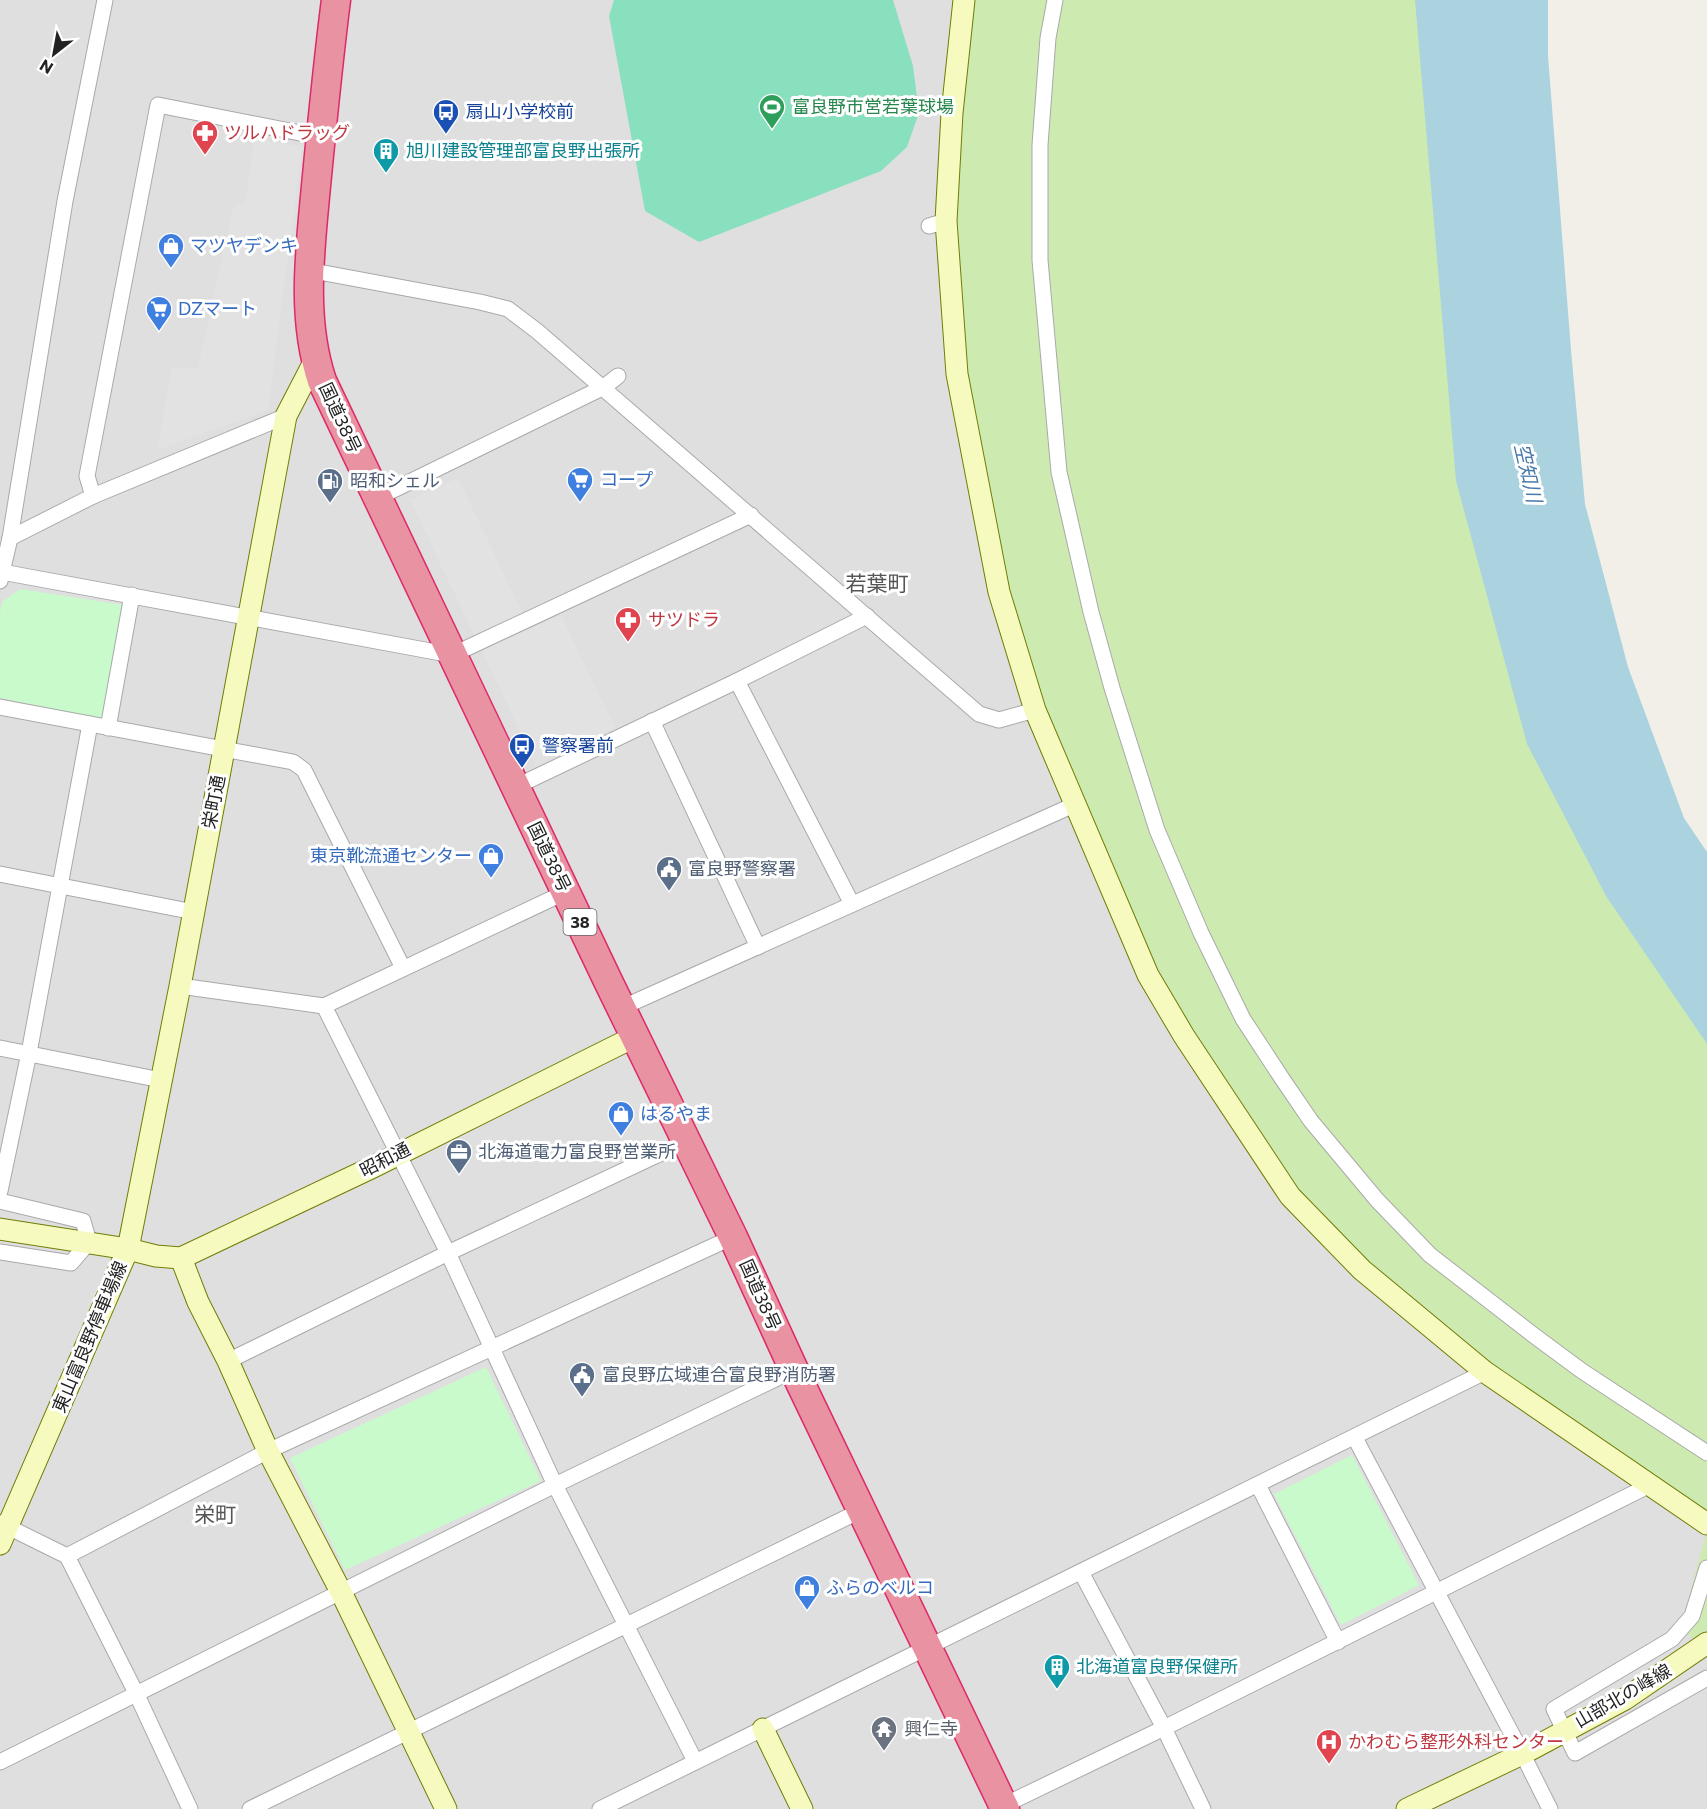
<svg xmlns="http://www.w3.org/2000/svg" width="1707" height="1809" viewBox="0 0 1707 1809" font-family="Commissioner,'Noto Sans JP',sans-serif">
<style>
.residential{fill:#e0dfdf}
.grass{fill:#cdebb0}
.park{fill:#c8facc}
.pitch{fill:#88e0be}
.parking{fill:#e2e2e2}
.water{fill:#aad3df}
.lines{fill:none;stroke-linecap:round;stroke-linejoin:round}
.street-casing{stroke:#a9a9a9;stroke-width:17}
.secondary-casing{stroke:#707d05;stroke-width:23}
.highway-casing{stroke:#dc2a67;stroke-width:31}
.street{stroke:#fff;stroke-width:15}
.secondary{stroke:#f7fabf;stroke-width:21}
.highway{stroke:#e892a2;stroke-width:28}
.labels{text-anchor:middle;stroke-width:6;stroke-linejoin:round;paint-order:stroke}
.shield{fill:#fff;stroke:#646464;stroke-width:1.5}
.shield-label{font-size:16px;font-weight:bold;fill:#222}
.leisure-label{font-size:18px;fill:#27864d;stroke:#fff;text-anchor:start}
.transit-label{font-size:18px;fill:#164399;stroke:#fff;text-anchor:start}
.health-label{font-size:18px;fill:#be3a42;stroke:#fff;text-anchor:start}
.culture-label{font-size:18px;fill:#0d838f;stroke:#fff;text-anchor:start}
.shop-label{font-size:18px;fill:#366cbe;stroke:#fff;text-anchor:start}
.street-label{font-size:18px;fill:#222;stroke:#fff}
.service-label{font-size:18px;fill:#4e5e75;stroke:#fff;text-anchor:start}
.worship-label{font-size:18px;fill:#5b616d;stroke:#fff;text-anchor:start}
.water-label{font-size:20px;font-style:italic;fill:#4a7aab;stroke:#fff}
.quarter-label{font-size:21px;fill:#555;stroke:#fff}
</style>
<rect width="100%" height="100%" fill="#f2efe9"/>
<polygon class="residential" points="0,0 964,0 1707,1524 1707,1809 0,1809"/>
<g class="grass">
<polygon points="964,0 1426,0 1707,1028 1707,1524 1485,1372 1290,1196 1184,1036 1035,710 957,374 946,221"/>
<polygon points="1707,1531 1707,1630 1694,1639 1680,1629"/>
</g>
<g class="park">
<polygon points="20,589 124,605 102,719 0,698 0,613 2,602"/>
<polygon points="486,1367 541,1481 345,1570 290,1458"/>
<polygon points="1352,1455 1419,1585 1341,1625 1274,1494"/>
</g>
<polygon class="pitch" points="614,0 893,0 913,66 919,113 907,147 881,171 699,242 645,211 609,16"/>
<g class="parking">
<polygon points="254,138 302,147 268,410 157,450 172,368 198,368 233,208 246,200"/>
<polygon points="458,478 530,629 561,615 615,728 536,765 410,500"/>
</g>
<polygon class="water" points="1415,0 1548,0 1548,56 1571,350 1585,504 1628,667 1684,818 1707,852 1707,1044 1606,896 1527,744 1456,481"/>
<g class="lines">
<g class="street-casing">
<g id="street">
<polyline points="1055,0 1048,38 1040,145 1040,260 1059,472 1091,612 1112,688 1157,830 1201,933 1243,1019 1283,1080 1311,1121 1377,1200 1430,1255 1532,1334 1582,1371 1707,1453"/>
<polyline points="929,226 946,221"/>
<polyline points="308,270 480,302 508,309 537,331 979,714 999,720 1035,710"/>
<polyline points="93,496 87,476 158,105 320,137"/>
<polyline points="379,497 604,387 618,376"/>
<polyline points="10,538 93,496 286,416"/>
<polyline points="2,572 452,655 751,515"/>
<polyline points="0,581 10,538 65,201 105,0"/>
<polyline points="737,681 852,904"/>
<polyline points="0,707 293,762 304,770 403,968"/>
<polyline points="652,721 758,947"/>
<polyline points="108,728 132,595"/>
<polyline points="515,787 737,681 867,616"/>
<polyline points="0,874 194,912"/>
<polyline points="180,986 324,1006 566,892"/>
<polyline points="324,1006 448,1253 555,1485 695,1761"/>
<polyline points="621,1008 1076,804"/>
<polyline points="0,1048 161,1080"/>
<polyline points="0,1191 29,1053 90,724"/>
<polyline points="0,1201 83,1221 89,1242 71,1263 0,1252"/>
<polyline points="228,1361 448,1253 687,1141"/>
<polyline points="1355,1438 1522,1753 1550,1809"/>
<polyline points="1258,1485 1338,1642"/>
<polyline points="0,1523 67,1556 268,1451 733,1237"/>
<polyline points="67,1556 136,1693 190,1809"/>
<polyline points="1707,1568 1692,1616 1672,1639 1554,1709 1575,1753 1707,1678"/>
<polyline points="1081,1572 1164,1728 1650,1485"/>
<polyline points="0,1762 555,1485 794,1370"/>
<polyline points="998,1808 1164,1728 1203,1809"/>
<polyline points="250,1809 862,1510"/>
<polyline points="600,1809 1485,1372"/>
</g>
</g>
<g class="secondary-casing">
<g id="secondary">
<polyline points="964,0 952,113 946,221 957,374 999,592 1035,710 1148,975 1184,1036 1290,1196 1362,1270 1485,1372 1707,1524"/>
<polyline points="315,360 286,416 180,986 128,1249 156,1256 181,1258 373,1167 636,1036"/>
<polyline points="0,1229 128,1249 0,1544"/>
<polyline points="181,1258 198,1302 228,1361 268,1451 341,1592 446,1809"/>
<polyline points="763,1729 802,1809"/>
<polyline points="1407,1809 1524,1753 1625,1699 1707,1643"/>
</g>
</g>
<g class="highway-casing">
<path id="highway" d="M336,0C328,62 322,124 316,186C310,251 301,318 322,381L608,981L733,1237L794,1370L1005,1809"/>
</g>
<use href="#street" class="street"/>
<use href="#secondary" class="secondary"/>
<use href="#highway" class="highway"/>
</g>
<defs>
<g id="stadium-pin" transform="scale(1.35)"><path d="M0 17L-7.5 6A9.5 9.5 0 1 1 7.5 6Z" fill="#2e9e5b" stroke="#fff"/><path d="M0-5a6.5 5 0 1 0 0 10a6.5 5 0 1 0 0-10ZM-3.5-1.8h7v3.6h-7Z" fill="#fff"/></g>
<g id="bus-pin" transform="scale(1.35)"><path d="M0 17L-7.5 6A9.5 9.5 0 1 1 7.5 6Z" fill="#1a4fb4" stroke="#fff"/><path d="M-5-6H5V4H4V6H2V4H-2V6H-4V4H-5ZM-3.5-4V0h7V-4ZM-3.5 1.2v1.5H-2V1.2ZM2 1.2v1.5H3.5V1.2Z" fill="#fff"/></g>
<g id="pharmacy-pin" transform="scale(1.35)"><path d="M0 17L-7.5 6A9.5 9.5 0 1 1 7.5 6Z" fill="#e0444e" stroke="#fff"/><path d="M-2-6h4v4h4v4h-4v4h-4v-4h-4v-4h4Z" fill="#fff"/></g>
<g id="building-pin" transform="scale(1.35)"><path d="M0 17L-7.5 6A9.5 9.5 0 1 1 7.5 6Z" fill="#0f9aa8" stroke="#fff"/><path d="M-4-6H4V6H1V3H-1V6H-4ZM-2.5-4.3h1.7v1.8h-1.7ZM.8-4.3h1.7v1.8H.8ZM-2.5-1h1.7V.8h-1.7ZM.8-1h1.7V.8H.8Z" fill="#fff"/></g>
<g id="shop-pin" transform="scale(1.35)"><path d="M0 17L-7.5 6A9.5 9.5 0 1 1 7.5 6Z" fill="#3f7fe0" stroke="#fff"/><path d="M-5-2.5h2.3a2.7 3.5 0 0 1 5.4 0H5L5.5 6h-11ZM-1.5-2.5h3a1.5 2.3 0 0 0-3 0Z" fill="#fff"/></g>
<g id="supermarket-pin" transform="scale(1.35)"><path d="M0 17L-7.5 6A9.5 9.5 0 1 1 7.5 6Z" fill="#3f7fe0" stroke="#fff"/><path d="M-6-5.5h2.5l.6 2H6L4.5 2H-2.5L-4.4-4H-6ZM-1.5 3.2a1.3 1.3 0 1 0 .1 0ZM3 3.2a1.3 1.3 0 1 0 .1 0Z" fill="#fff"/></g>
<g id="fuel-pin" transform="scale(1.35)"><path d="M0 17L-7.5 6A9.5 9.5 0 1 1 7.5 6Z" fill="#5c6f8a" stroke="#fff"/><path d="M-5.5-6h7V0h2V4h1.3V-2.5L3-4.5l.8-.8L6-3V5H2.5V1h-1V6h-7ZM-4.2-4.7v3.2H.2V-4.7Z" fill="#fff"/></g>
<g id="civic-pin" transform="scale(1.35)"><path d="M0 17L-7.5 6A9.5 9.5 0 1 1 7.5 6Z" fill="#5c6f8a" stroke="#fff"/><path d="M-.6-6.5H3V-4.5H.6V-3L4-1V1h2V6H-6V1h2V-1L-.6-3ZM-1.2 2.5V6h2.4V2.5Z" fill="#fff"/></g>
<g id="office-pin" transform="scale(1.35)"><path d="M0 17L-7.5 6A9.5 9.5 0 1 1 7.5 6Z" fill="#5c6f8a" stroke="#fff"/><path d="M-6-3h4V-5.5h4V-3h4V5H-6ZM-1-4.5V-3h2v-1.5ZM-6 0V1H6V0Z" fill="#fff"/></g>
<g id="temple-pin" transform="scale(1.35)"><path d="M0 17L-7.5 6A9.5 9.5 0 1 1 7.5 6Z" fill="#6b7280" stroke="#fff"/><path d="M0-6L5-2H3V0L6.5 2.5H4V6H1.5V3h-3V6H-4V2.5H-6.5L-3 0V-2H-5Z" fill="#fff"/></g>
<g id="hospital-pin" transform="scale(1.35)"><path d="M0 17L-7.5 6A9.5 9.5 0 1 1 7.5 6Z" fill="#e0444e" stroke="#fff"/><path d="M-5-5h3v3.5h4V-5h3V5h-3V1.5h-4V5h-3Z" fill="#fff"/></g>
</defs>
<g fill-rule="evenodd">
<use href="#stadium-pin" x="772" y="107"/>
<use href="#bus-pin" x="446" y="112"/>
<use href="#pharmacy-pin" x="205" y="133"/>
<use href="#building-pin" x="386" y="151"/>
<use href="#shop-pin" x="171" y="246"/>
<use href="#supermarket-pin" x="159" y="309"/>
<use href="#supermarket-pin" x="580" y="480"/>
<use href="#fuel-pin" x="330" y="481"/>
<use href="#pharmacy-pin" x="628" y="620"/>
<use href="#bus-pin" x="522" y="746"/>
<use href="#shop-pin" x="491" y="856"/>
<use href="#civic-pin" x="669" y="869"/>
<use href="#shop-pin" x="621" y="1114"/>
<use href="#office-pin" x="459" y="1152"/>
<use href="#civic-pin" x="582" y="1375"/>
<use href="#shop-pin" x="807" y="1588"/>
<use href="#building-pin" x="1057" y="1667"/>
<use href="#temple-pin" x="884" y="1729"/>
<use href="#hospital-pin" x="1329" y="1742"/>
</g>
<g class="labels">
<rect class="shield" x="563.5" y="909" width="33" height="26" rx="4.5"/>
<g class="shield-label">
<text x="580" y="928">38</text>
</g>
<g class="leisure-label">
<text x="792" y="113">富良野市営若葉球場</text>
</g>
<g class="transit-label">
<text x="466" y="118">扇山小学校前</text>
<text x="542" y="752">警察署前</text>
</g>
<g class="health-label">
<text x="224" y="139">ツルハドラッグ</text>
<text x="648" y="626">サツドラ</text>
<text x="1348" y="1748">かわむら整形外科センター</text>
</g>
<g class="culture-label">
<text x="406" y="157">旭川建設管理部富良野出張所</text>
<text x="1076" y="1673">北海道富良野保健所</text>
</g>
<g class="shop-label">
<text x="190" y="252">マツヤデンキ</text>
<text x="178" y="315">DZマート</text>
<text x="600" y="486">コープ</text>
<text x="472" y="862" text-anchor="end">東京靴流通センター</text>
<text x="640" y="1120">はるやま</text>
<text x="826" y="1594">ふらのベルコ</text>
</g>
<g class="street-label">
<text transform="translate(340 418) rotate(65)" y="6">国道38号</text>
<text transform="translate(214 802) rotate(-79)" y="6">栄町通</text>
<text transform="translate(549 857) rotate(64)" y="6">国道38号</text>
<text transform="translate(385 1160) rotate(-27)" y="6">昭和通</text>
<text transform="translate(760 1295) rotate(66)" y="6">国道38号</text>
<text transform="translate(90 1337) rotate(-67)" y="6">東山富良野停車場線</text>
<text transform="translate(1623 1696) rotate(-30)" y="6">山部北の峰線</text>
</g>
<g class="service-label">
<text x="350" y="487">昭和シェル</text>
<text x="688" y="875">富良野警察署</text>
<text x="478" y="1158">北海道電力富良野営業所</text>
<text x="602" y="1381">富良野広域連合富良野消防署</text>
</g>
<g class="worship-label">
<text x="904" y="1735">興仁寺</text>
</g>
<g class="water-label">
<text transform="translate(1528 473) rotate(77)" y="7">空知川</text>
</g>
<g class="quarter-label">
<text x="877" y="591">若葉町</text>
<text x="215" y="1522">栄町</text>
</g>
</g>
<g transform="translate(54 54) rotate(211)" stroke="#ffffff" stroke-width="4.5" paint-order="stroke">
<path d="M0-4.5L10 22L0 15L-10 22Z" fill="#222222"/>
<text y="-9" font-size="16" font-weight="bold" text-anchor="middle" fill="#222222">N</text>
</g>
</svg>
